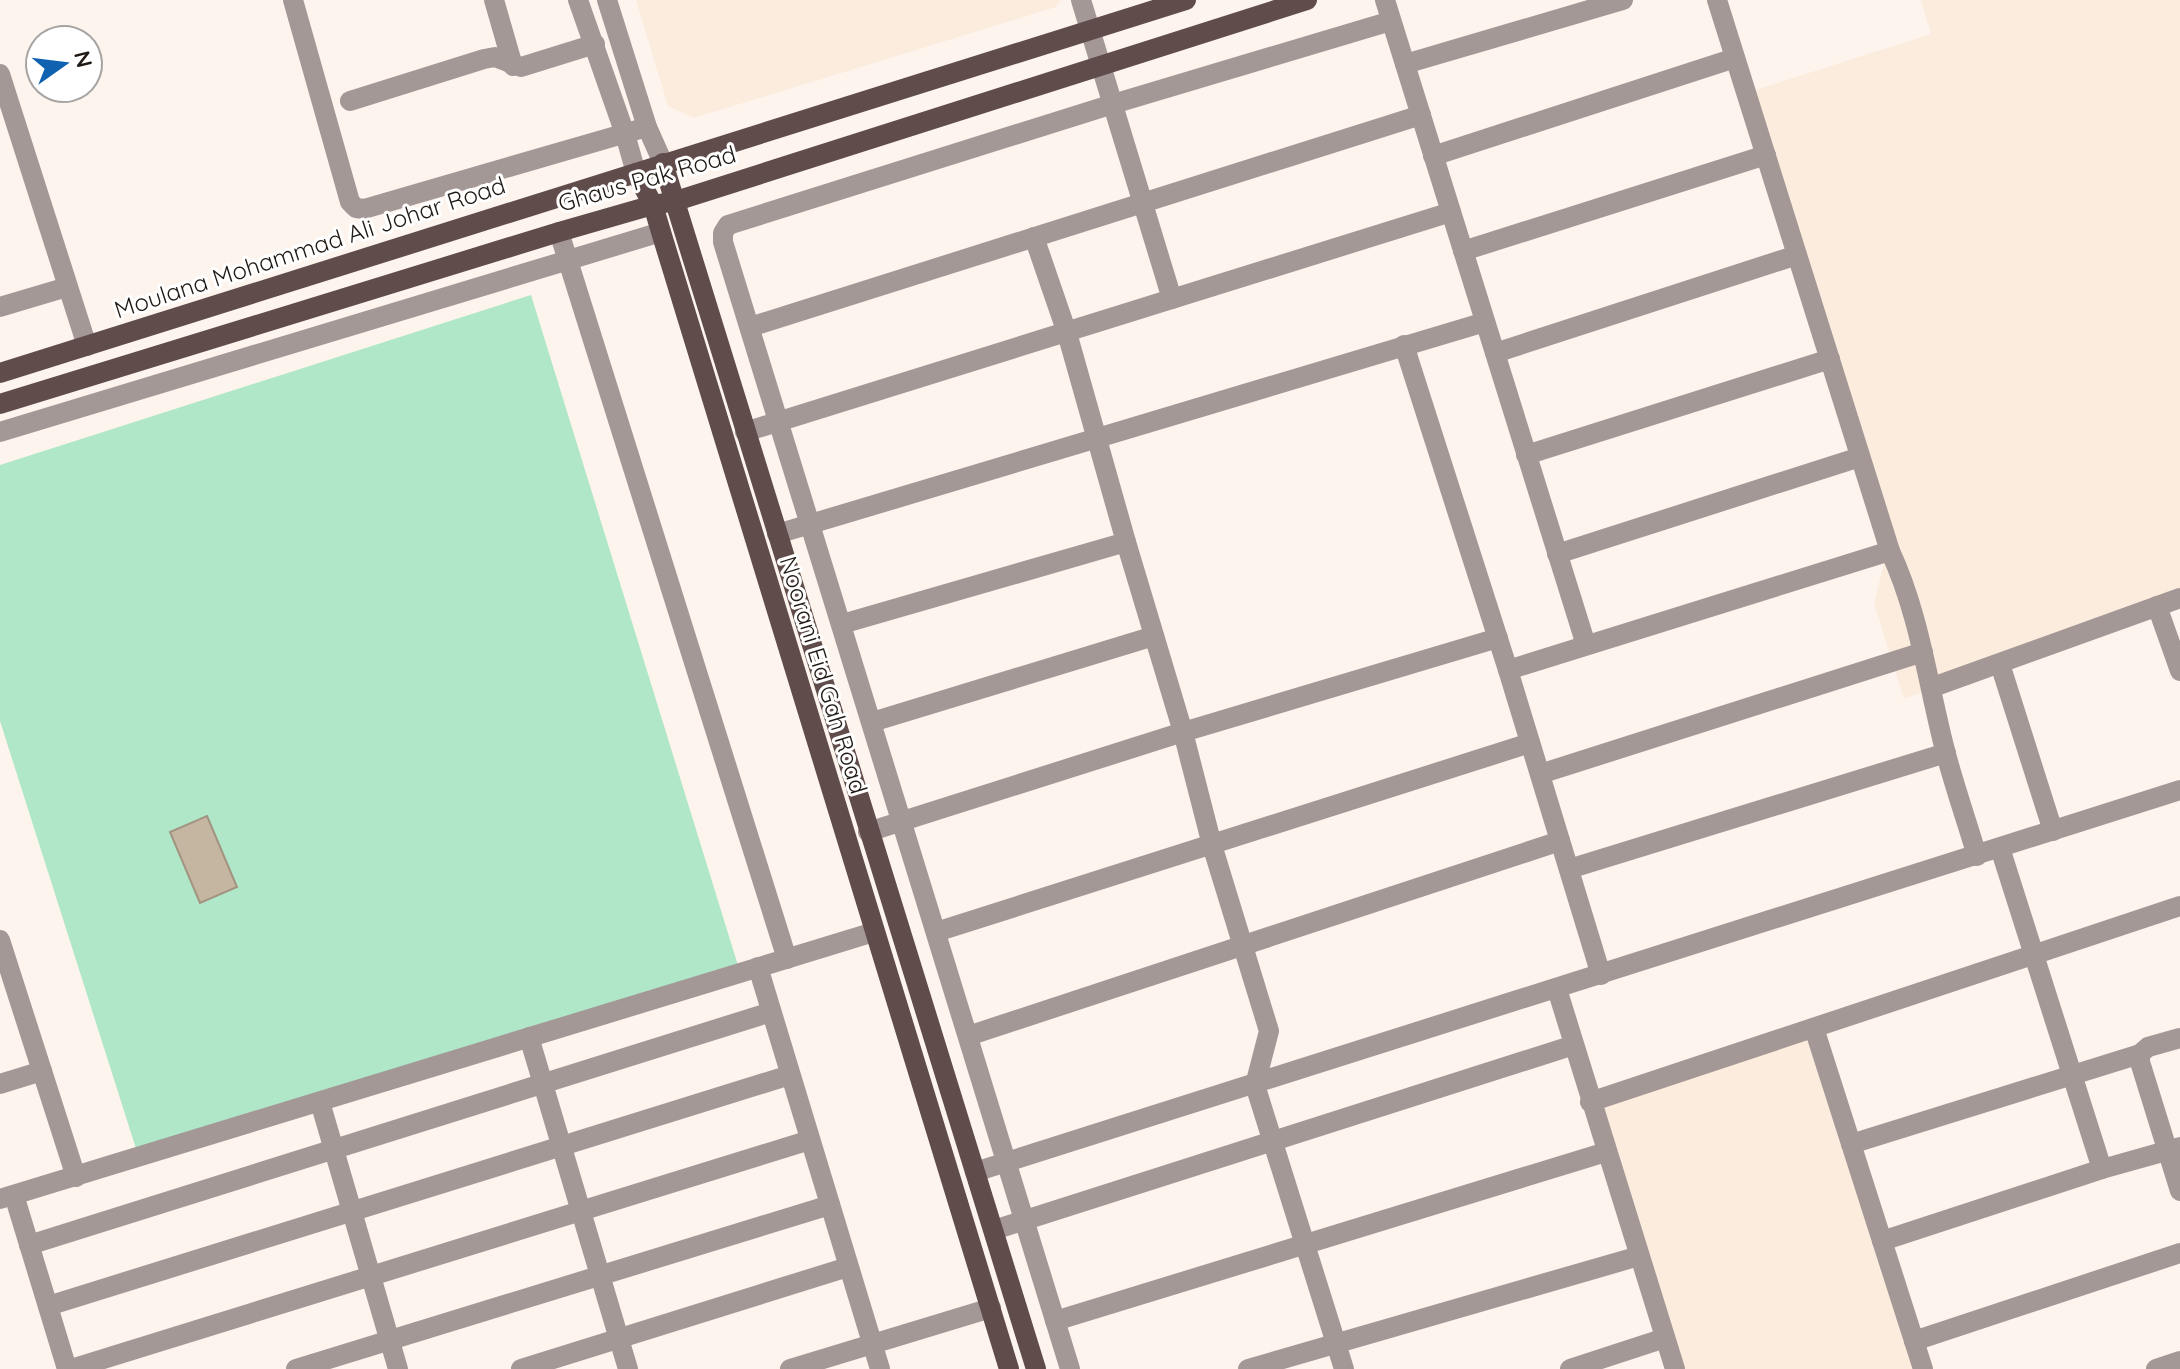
<svg xmlns="http://www.w3.org/2000/svg" width="2180" height="1369" viewBox="0 0 2180 1369" font-family="Quicksand,sans-serif">
<style>
.built{fill:#fcecde}
.green{fill:#b0e7c9}
.building{fill:#c5b6a2;stroke:#a29480;stroke-width:2}
.lines{fill:none;stroke-linecap:round;stroke-linejoin:round}
.minor{stroke:#a49897;stroke-width:20}
.major{stroke:#604c4a;stroke-width:20}
.labels{text-anchor:middle;stroke-width:6;stroke-linejoin:round;paint-order:stroke}
.street-label{font-size:24px;fill:#211a14;stroke:#fff}
</style>
<rect width="100%" height="100%" fill="#fcf4ed"/>
<g class="built">
<polygon points="636,0 1060,0 1056,7 694,118 668,106"/>
<polygon points="1921,0 2180,0 2180,598 1904,699 1874,603 1888,547 1746,93 1931,34"/>
<polygon points="1814,1028 1923,1369 1675,1369 1590,1102"/>
</g>
<polygon class="green" points="531,295 740,972 139,1158 0,721 0,465"/>
<polygon class="building" points="207,816 237,887 200,903 170,832"/>
<g class="lines">
<g class="minor">
<polyline points="293,0 350,202 356,208 364,209 647,127"/>
<polyline points="494,0 513,66"/>
<polyline points="578,0 625,134 636,173"/>
<polyline points="607,0 647,127 663,163"/>
<polyline points="1081,0 1172,299"/>
<polyline points="1385,0 1586,645"/>
<path d="M1717,0L1890,551C1920,615 1928,686 1946,754C1955,788 1967,822 1977,856"/>
<polyline points="1405,64 1623,0"/>
<polyline points="0,74 87,346"/>
<polyline points="350,101 484,59 495,57 521,67 595,44"/>
<polyline points="1433,156 1735,58"/>
<polyline points="559,232 787,959"/>
<polyline points="1034,237 1067,333 1126,542 1183,732 1212,845 1269,1031 1255,1085 1344,1369"/>
<polyline points="1463,251 1766,155"/>
<polyline points="0,307 67,287"/>
<polyline points="750,327 1421,115"/>
<polyline points="1404,345 1508,670 1601,975"/>
<polyline points="1495,353 1797,255"/>
<polyline points="0,432 661,232"/>
<polyline points="745,432 1451,212"/>
<polyline points="1526,455 1830,359"/>
<polyline points="777,534 1485,322"/>
<polyline points="1557,554 1860,457"/>
<polyline points="2157,606 2180,671"/>
<polyline points="842,624 1126,542"/>
<polyline points="2000,664 2053,831"/>
<polyline points="1508,670 1890,551"/>
<polyline points="1933,687 2180,598"/>
<polyline points="872,722 1154,636"/>
<polyline points="1540,774 1923,652"/>
<polyline points="868,832 1183,732 1498,638"/>
<polyline points="2000,848 2102,1169"/>
<polyline points="1569,869 1946,753"/>
<polyline points="936,932 1530,743"/>
<polyline points="0,940 76,1177"/>
<polyline points="758,967 880,1369"/>
<polyline points="1557,989 1675,1369"/>
<polyline points="1814,1028 1923,1369"/>
<polyline points="968,1036 1560,841"/>
<polyline points="529,1037 628,1369"/>
<polyline points="2140,1054 2140,1062 2180,1191"/>
<polyline points="0,1084 42,1071"/>
<polyline points="320,1102 398,1369"/>
<polyline points="1590,1102 2180,906"/>
<polyline points="1851,1144 2140,1054 2148,1047 2180,1038"/>
<polyline points="975,1172 2180,790"/>
<polyline points="14,1195 67,1369"/>
<polyline points="0,1199 874,932"/>
<polyline points="994,1230 1574,1045"/>
<polyline points="1882,1241 2102,1169 2180,1147"/>
<polyline points="29,1245 771,1012"/>
<polyline points="48,1306 790,1075"/>
<polyline points="1055,1321 1606,1152"/>
<polyline points="1914,1341 2180,1253"/>
<polyline points="71,1369 810,1140"/>
<polyline points="296,1369 830,1205"/>
<polyline points="521,1369 848,1267"/>
<polyline points="790,1369 991,1308"/>
<polyline points="1070,1369 723,242 723,233 728,225 1113,104 1391,21"/>
<polyline points="1248,1369 1639,1256"/>
<polyline points="1570,1369 1665,1338"/>
<polyline points="2156,1369 2180,1361"/>
</g>
<g class="major">
<polyline points="663,163 1036,1369"/>
<polyline points="636,173 653,205 661,232 1009,1369"/>
<polyline points="0,373 1186,0"/>
<polyline points="0,404 559,232 653,205 676,201 1307,0"/>
</g>
</g>
<g class="labels">
<g class="street-label">
<text transform="translate(647 179) rotate(-16)" y="8">Ghaus Pak Road</text>
<text transform="translate(310 248) rotate(-18)" y="8">Moulana Mohammad Ali Johar Road</text>
<text transform="translate(823 675) rotate(73)" y="8">Noorani Eid Gah Road</text>
</g>
</g>
<g transform="translate(64 64) rotate(76)"><circle r="38" fill="#ffffff" stroke="#a6a3a1" stroke-width="2"/>
<path d="M0-6L14 30L0 20L-14 30Z" fill="#1062b0"/>
<text y="-12" font-size="22" font-weight="bold" text-anchor="middle" fill="#211a14">N</text>
</g>
</svg>
